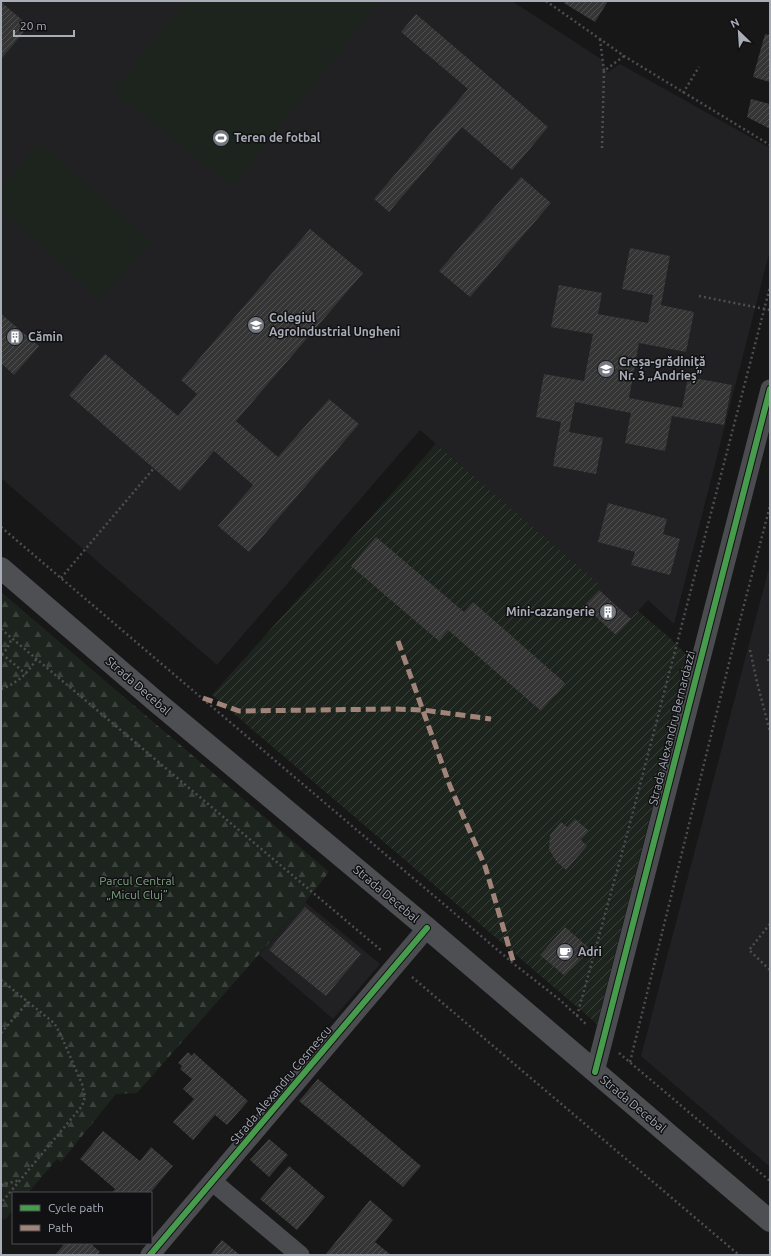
<svg xmlns="http://www.w3.org/2000/svg" width="771" height="1256" viewBox="0 0 771 1256" font-family="Ubuntu,sans-serif">
<style>
.built{fill:#212123}
.forest{fill:url(#forest-firs)}
.garden{fill:url(#garden-furrows)}
.pitch{fill:#1d241e}
.building{fill:url(#building-hatch)}
.lines{fill:none;stroke-linecap:round;stroke-linejoin:round}
.path{stroke:#4d4e52;stroke-width:2.5;stroke-dasharray:2 3;stroke-linecap:butt}
.minor{stroke:#4b4c50;stroke-width:19}
.major{stroke:#4d4f52;stroke-width:22}
.quiet{stroke:#a18479;stroke-width:5;stroke-dasharray:10 5;stroke-linecap:butt}
.cycleway-casing{stroke:#111113;stroke-width:8}
.cycleway{stroke:#469c4c;stroke-width:6}
.labels{text-anchor:middle;stroke-width:3;stroke-linejoin:round;paint-order:stroke}
.poi-label{font-size:12px;font-weight:bold;fill:#a8adb8;stroke:#111113;text-anchor:start}
.street-label{font-size:12px;fill:#a8adb8;stroke:#111113}
.park-label{font-size:12px;fill:#7fa381;stroke:#111113}
</style>
<defs>
<pattern id="forest-firs" width="22" height="20" patternUnits="userSpaceOnUse"><rect width="22" height="20" fill="#1d241e"/><path d="M5 1l3.5 6h-7zM16 11l3.5 6h-7z" fill="#3b413d"/></pattern>
<pattern id="garden-furrows" width="10" height="10" patternUnits="userSpaceOnUse"><rect width="10" height="10" fill="#1d241e"/><path d="M-1 1l2-2M0 10L10 0M9 11l2-2" fill="none" stroke="#3b413d"/></pattern>
<pattern id="building-hatch" width="6" height="6" patternUnits="userSpaceOnUse"><rect width="6" height="6" fill="#353536"/><path d="M-1 1l2-2M0 6l6-6M5 7l2-2" fill="none" stroke="#4f5051"/></pattern>
</defs>
<rect width="100%" height="100%" fill="#171717"/>
<g class="built">
<polygon points="1,1 512,1 601,59 608,72 620,64 770,148 770,250 674,624 648,600 616,636 583,606 599,589 599,585 420,430 217,665 1,478"/>
<polygon points="770,564 770,1167 641,1056"/>
<polygon points="305,902 380,964 333,1019 259,955"/>
</g>
<polygon class="forest" points="1,592 329,872 305,902 137,1093 116,1094 61,1162 57,1159 28,1193 13,1193 13,1210 5,1220 1,1217"/>
<polygon class="garden" points="436,444 600,585 599,589 584,606 616,635 638,611 670,638 690,659 597,1024 212,695"/>
<g class="pitch">
<polygon points="185,1 380,1 232,186 113,91"/>
<polygon points="40,142 151,242 100,299 1,210 1,186"/>
</g>
<g class="building">
<polygon points="565,1 608,1 595,22 564,3"/>
<polygon points="1,2 29,26 1,59"/>
<polygon points="416,14 548,127 512,170 462,127 389,212 374,199 468,89 401,32"/>
<polygon points="765,34 770,35 770,82 753,77"/>
<polygon points="751,99 770,104 770,129 747,117"/>
<polygon points="521,177 551,203 470,297 439,271"/>
<polygon points="310,229 363,273 236,421 278,457 329,399 359,424 249,552 218,526 253,485 214,451 180,491 69,395 105,354 178,416 197,394 181,380"/>
<polygon points="630,248 670,256 661,305 694,312 686,352 639,343 629,398 682,408 688,377 732,385 724,425 672,416 665,451 625,443 631,413 575,402 569,432 603,438 596,474 553,466 561,422 536,417 544,374 584,381 593,334 551,327 559,285 602,293 598,314 648,323 653,295 622,289"/>
<polygon points="1,314 39,346 14,375 1,363"/>
<polygon points="608,503 667,519 663,534 680,539 670,575 631,565 635,552 598,542"/>
<polygon points="376,537 464,612 473,602 565,683 541,711 448,630 439,641 351,566"/>
<polygon points="599,590 631,619 616,635 584,606"/>
<polygon points="575,819 589,831 581,840 587,846 566,870 556,861 549,849 550,835 561,822 567,827"/>
<polygon points="305,907 361,954 326,996 269,950"/>
<polygon points="565,927 589,948 565,976 540,955"/>
<polygon points="188,1052 192,1056 194,1053 248,1101 227,1125 215,1115 193,1140 173,1122 194,1099 183,1089 192,1079 180,1069 182,1066 178,1063"/>
<polygon points="318,1079 421,1166 403,1187 299,1101"/>
<polygon points="103,1131 140,1161 151,1147 173,1166 150,1193 112,1193 115,1189 80,1159"/>
<polygon points="269,1139 288,1155 269,1177 250,1160"/>
<polygon points="289,1166 325,1197 297,1230 260,1199"/>
<polygon points="370,1200 393,1220 375,1242 391,1255 325,1255"/>
<polygon points="222,1240 240,1255 210,1255"/>
<polygon points="65,1243 90,1243 100,1252 97,1255 55,1255"/>
</g>
<g class="lines">
<g class="path">
<polyline points="546,1 624,56 770,145"/>
<polyline points="600,39 604,71"/>
<polyline points="683,93 699,67"/>
<polyline points="602,148 604,71 624,56"/>
<polyline points="699,296 770,310"/>
<polyline points="1,527 514,964 560,1000 587,1025"/>
<polyline points="61,578 154,468"/>
<polyline points="1,629 382,951"/>
<polyline points="750,650 757,682 770,732"/>
<polyline points="1,654 7,649 12,638"/>
<polyline points="2,654 26,674"/>
<polyline points="768,661 770,654"/>
<path d="M1,689C18,683 28,673 37,658"/>
<polyline points="770,924 749,950 770,970"/>
<polyline points="412,977 739,1255"/>
<polyline points="1,980 54,1023 60,1033 82,1084 85,1097 82,1106 1,1203"/>
<polyline points="577,1016 628,831 770,287"/>
<polyline points="1,1033 28,1002"/>
<polyline points="619,1053 770,1181"/>
<polyline points="630,1062 734,643 770,506"/>
<polyline points="1,1185 20,1180"/>
</g>
<g class="minor">
<polyline points="595,1072 770,389"/>
<polyline points="213,1182 300,1255"/>
<polyline points="150,1255 427,928"/>
</g>
<polyline class="major" points="1,568 153,699 427,928 770,1221"/>
<g class="quiet">
<polyline points="398,641 450,786 485,866 514,964"/>
<polyline points="203,698 239,711 393,709 423,710 491,719"/>
</g>
<g class="cycleway-casing">
<g id="cycleway">
<polyline points="595,1072 770,389"/>
<polyline points="150,1255 427,928"/>
</g>
</g>
<use href="#cycleway" class="cycleway"/>
</g>
<defs>
<g id="stadium-disc" transform="scale(0.9)"><circle r="9.5" fill="#757880" stroke="#111113"/><path d="M0-5a6.5 5 0 1 0 0 10a6.5 5 0 1 0 0-10ZM-3.5-1.8h7v3.6h-7Z" fill="#fff"/></g>
<g id="university-disc" transform="scale(0.9)"><circle r="9.5" fill="#757880" stroke="#111113"/><path d="M0-5L7-2L0 1L-7-2ZM-4 1L0 2.5L4 1V4Q0 6-4 4Z" fill="#fff"/></g>
<g id="building-disc" transform="scale(0.9)"><circle r="9.5" fill="#757880" stroke="#111113"/><path d="M-4-6H4V6H1V3H-1V6H-4ZM-2.5-4.3h1.7v1.8h-1.7ZM.8-4.3h1.7v1.8H.8ZM-2.5-1h1.7V.8h-1.7ZM.8-1h1.7V.8H.8Z" fill="#fff"/></g>
<g id="school-disc" transform="scale(0.9)"><circle r="9.5" fill="#757880" stroke="#111113"/><path d="M0-5L7-2L0 1L-7-2ZM-4 1L0 2.5L4 1V4Q0 6-4 4Z" fill="#fff"/></g>
<g id="cafe-disc" transform="scale(0.9)"><circle r="9.5" fill="#757880" stroke="#111113"/><path d="M-5.5-4.5H6V0H3Q3 3.5 0 3.5H-2.5Q-5.5 3.5-5.5 0ZM3-3.2v2h1.7v-2ZM-6 4.5H4V6H-6Z" fill="#fff"/></g>
</defs>
<g fill-rule="evenodd">
<use href="#stadium-disc" x="221" y="138"/>
<use href="#university-disc" x="256" y="325"/>
<use href="#building-disc" x="15" y="337"/>
<use href="#school-disc" x="606" y="369"/>
<use href="#building-disc" x="608" y="612"/>
<use href="#cafe-disc" x="565" y="952"/>
</g>
<g class="labels">
<g class="poi-label">
<text x="234" y="142">Teren de fotbal</text>
<text x="269" y="322">Colegiul<tspan x="269" dy="14">AgroIndustrial Ungheni</tspan></text>
<text x="28" y="341">Cămin</text>
<text x="619" y="366">Creșa-grădiniță<tspan x="619" dy="14">Nr. 3 „Andrieș”</tspan></text>
<text x="595" y="616" text-anchor="end">Mini-cazangerie</text>
<text x="578" y="956">Adri</text>
</g>
<g class="street-label">
<text transform="translate(138 686) rotate(41)" y="4">Strada Decebal</text>
<text transform="translate(672 728) rotate(-76)" y="4">Strada Alexandru Bernardazzi</text>
<text transform="translate(386 894) rotate(40)" y="4">Strada Decebal</text>
<text transform="translate(281 1085) rotate(-50)" y="4">Strada Alexandru Cosmescu</text>
<text transform="translate(633 1104) rotate(40)" y="4">Strada Decebal</text>
</g>
<g class="park-label">
<text x="137" y="885">Parcul Central<tspan x="137" dy="14">„Micul Cluj”</tspan></text>
</g>
</g>
<rect width="771" height="1256" fill="none" stroke="#a8adb8" stroke-width="4"/>
<rect x="12" y="1192" width="140" height="52" fill="#111113" stroke="#4d4f55"/>
<rect x="20" y="1205" width="20" height="6" fill="#469c4c" stroke="#4d4f55"/>
<text x="48" y="1212" font-size="12" fill="#a8adb8">Cycle path</text>
<rect x="20" y="1225" width="20" height="6" fill="#a18479" stroke="#4d4f55"/>
<text x="48" y="1232" font-size="12" fill="#a8adb8">Path</text>
<g transform="translate(739 32) rotate(335)" stroke="#111113" stroke-width="3" paint-order="stroke">
<path d="M0-3L7 15L0 10L-7 15Z" fill="#a8adb8"/>
<text y="-6" font-size="11" font-weight="bold" text-anchor="middle" fill="#a8adb8">N</text>
</g>
<path d="M14 30v6h60v-6" fill="none" stroke="#a8adb8" stroke-width="2"/>
<text x="20" y="30" font-size="12" fill="#a8adb8" stroke="#111113" stroke-width="3" paint-order="stroke">20 m</text>
</svg>
